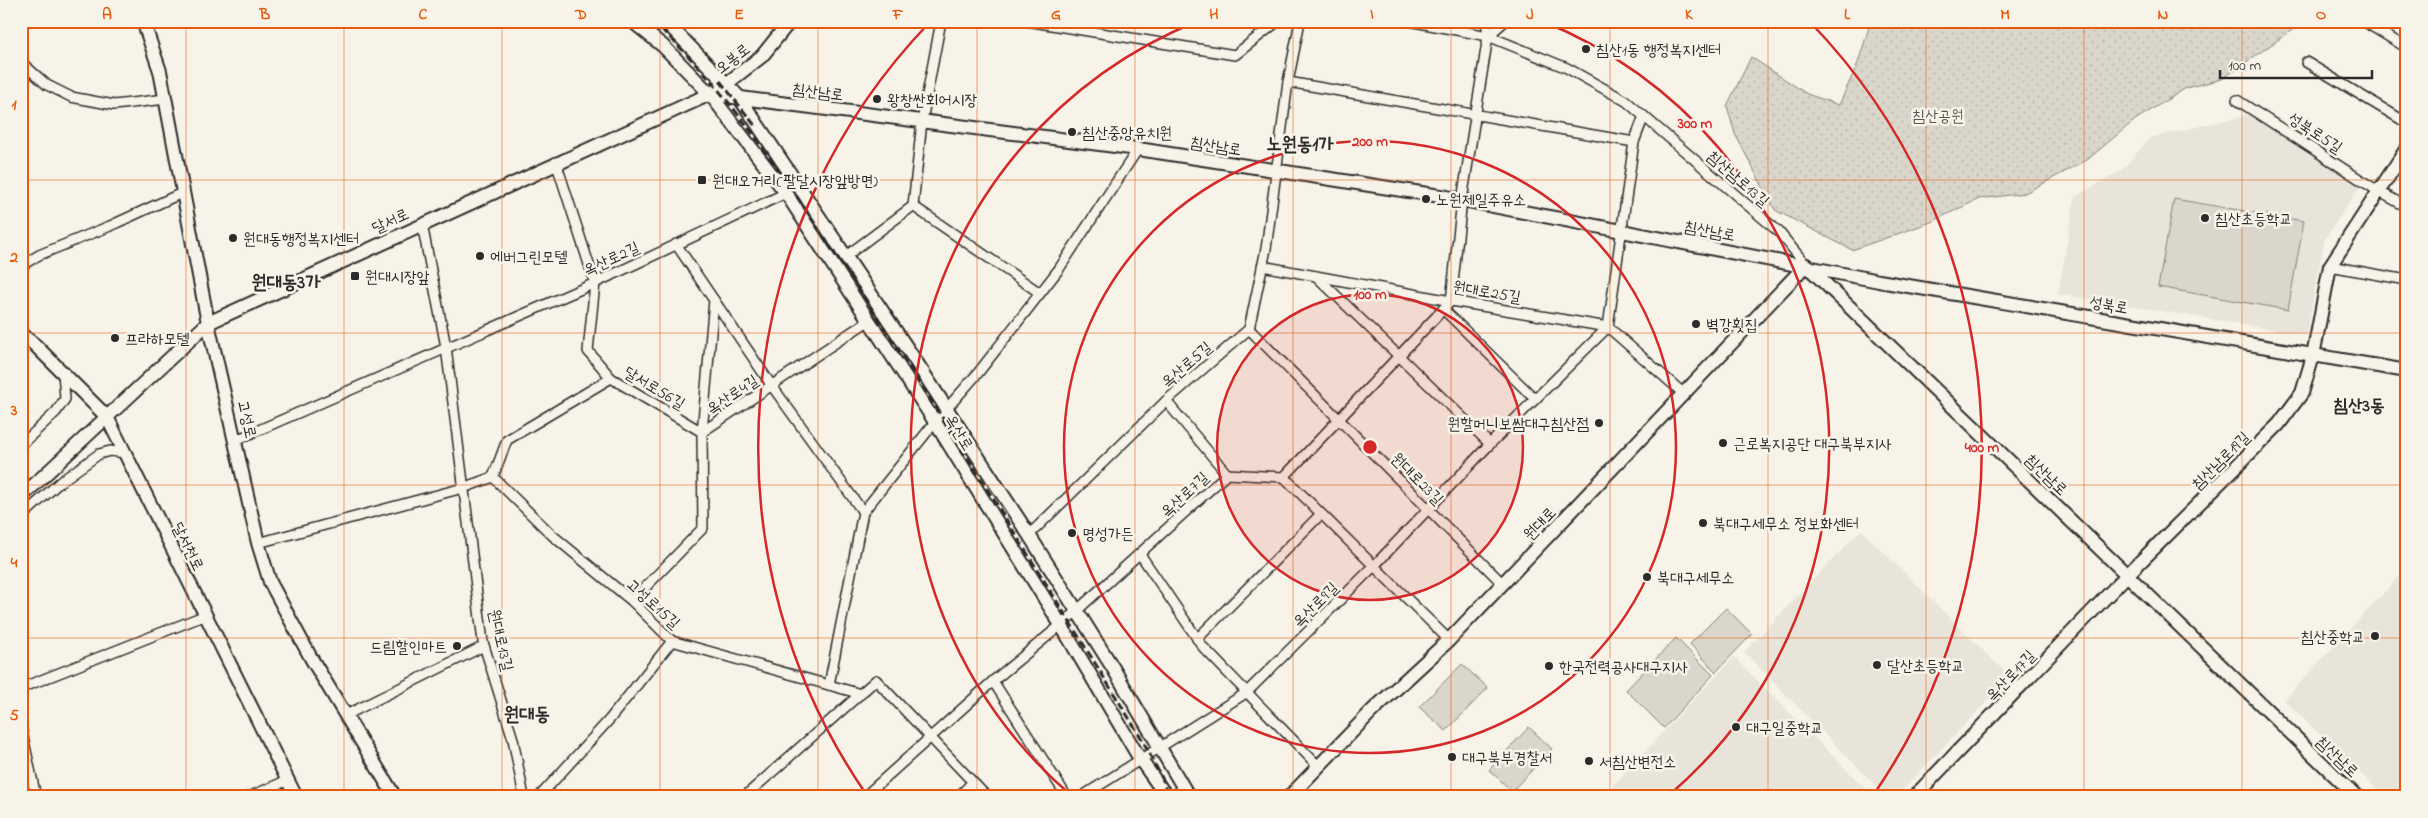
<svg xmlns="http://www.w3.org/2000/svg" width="2428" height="818" viewBox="0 0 2428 818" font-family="'Indie Flower','Poor Story',sans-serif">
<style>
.built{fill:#e8e4da}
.grass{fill:url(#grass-dots);stroke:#82807c}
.garden{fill:#dad6cc;stroke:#82807c}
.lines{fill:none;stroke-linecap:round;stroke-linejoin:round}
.street-casing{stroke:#2b2b2b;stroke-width:12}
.secondary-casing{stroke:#2b2b2b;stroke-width:16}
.street{stroke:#f7f3e8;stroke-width:9}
.secondary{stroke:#f7f3e8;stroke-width:12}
.rail{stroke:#2b2b2b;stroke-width:3;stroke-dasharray:8 4;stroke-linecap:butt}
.grid{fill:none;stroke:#e8590c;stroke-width:1;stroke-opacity:0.55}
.ring{fill:none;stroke:#d62828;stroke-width:2.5}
.poi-dot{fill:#2b2b2b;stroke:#f7f3e8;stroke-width:2}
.labels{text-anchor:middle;stroke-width:5;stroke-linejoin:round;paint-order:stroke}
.poi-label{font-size:16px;fill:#2b2b2b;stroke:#f7f3e8;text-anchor:start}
.street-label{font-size:16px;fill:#2b2b2b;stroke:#f7f3e8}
.park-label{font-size:16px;fill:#575653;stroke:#f7f3e8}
.neighbourhood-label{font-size:18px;font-weight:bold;fill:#2b2b2b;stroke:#f7f3e8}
.quarter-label{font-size:19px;font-weight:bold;fill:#2b2b2b;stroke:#f7f3e8}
.centre{fill:#d62828;stroke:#f7f3e8;stroke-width:2.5}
.ring-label{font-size:15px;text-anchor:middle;font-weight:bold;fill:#d62828;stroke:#f7f3e8;stroke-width:5;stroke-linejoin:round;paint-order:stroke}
.neatline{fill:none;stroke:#e8590c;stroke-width:2}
.grid-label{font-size:16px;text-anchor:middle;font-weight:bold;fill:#e8590c}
</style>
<defs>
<pattern id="grass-dots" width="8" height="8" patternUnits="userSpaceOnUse" patternTransform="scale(1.25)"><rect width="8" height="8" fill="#dad6cc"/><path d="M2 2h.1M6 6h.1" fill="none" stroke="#bbb8af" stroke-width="1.8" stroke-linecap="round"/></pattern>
</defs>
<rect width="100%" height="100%" fill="#f7f3e8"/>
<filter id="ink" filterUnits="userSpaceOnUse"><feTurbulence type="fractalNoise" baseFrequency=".02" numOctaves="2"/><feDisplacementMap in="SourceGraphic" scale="10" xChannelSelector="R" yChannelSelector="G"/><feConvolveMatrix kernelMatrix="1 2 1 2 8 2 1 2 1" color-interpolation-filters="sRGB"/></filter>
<g filter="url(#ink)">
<g class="built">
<polygon points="2251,114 2362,184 2325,239 2306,335 2058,294 2075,197 2122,170 2150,138"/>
<polygon points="1861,530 2010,677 1896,797 1887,797 1744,652"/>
<polygon points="2405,570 2407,785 2396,797 2385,797 2284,700"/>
<polygon points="1734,657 1874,797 1602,797"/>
</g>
<polygon class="grass" points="1871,21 2305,21 2222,79 2186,88 2135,120 2087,160 2025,193 1979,199 1931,222 1852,250 1775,210 1735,134 1727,106 1751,57 1807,94 1839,105 1858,63"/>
<g class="garden">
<polygon points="2174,199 2304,221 2288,310 2158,287"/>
<polygon points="1726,608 1752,634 1716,672 1690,644"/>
<polygon points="1676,638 1713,675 1664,728 1626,690"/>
<polygon points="1462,664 1488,688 1446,731 1419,707"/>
<polygon points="1529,727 1552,749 1512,791 1489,770"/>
</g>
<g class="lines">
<g class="street-casing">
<g id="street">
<polyline points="1027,21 1235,55 1278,21"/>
<polyline points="1409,21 1488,36 1567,68 1626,101 1779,232 1806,265"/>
<polyline points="1486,21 1488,36"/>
<polyline points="2363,21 2407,48"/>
<polyline points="21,62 47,85 71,97 114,105 166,99"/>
<polyline points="2306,62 2407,123"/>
<polyline points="1288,82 1634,142"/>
<polyline points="2237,100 2378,191 2407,207"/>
<polyline points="556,162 595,283 588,351 611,378 702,432"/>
<polyline points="913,206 922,121 941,21"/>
<polyline points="913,206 1040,293"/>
<polyline points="422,224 446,347 483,642 513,739 524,797"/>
<polyline points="676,244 772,386 863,512"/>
<polyline points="846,256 913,206"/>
<polyline points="21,266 39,255 110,226 184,192"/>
<polyline points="1262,266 1451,301 1608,327 1684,394"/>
<polyline points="2330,266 2407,280"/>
<polyline points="1316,276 1490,444"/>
<polyline points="1443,309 1535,399"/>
<polyline points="1249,329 1503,584"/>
<polyline points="1166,401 1227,474"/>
<polyline points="702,432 868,321"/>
<polyline points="236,440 595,283 786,193"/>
<polyline points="21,445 56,412 65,399 63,372"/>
<polyline points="493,477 552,535 632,601 672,641 861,694"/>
<polyline points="493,477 507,440 611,378"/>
<polyline points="1284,477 1449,640"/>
<polyline points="21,517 60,482 99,454 110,451 125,453"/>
<polyline points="1029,535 1166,401 1249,329 1266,249 1288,82 1300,21"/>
<polyline points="258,543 463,488 493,477"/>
<polyline points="1140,554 1203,647 1319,767"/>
<polyline points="632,601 703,528 702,432 714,300"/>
<polyline points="1197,639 1321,514"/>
<polyline points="993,681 1067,797"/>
<polyline points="829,685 863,512 935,422 978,373 1059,269 1138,149"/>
<polyline points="21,688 206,615"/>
<polyline points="346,715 484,646"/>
<polyline points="21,727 36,797"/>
<polyline points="249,797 288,780"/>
<polyline points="539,797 609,720 672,641"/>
<polyline points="744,797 876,680 987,797"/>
<polyline points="864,797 993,681 1061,625 1227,474 1284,477 1451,301 1462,200 1488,36 1505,21"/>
<polyline points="958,797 972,783"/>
<polyline points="1081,797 1246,693 1374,566 1490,444 1608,327 1634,142 1644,116"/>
</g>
</g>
<g class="secondary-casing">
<g id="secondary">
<polyline points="143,21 160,71 208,323 258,543 270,582 311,658 395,797"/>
<polyline points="632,21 663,46 710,94 786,193 935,422 1061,625 1140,759 1167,797"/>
<polyline points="665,21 739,97 909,351 1029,535 1113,668 1189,797"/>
<polyline points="710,94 1138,149 1447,197 1879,281 2407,371"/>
<polyline points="1806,265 2357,797"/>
<polyline points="21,334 35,345 107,417 296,797"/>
<polyline points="21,497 208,323 710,94 730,81 762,56 790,21"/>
<polyline points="1289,797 1372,711 1449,640 1806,265"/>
<polyline points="1914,797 2128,574 2279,424 2302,393 2313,356 2330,266 2407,148"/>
</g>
</g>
<use href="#street" class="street"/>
<use href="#secondary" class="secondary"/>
<g class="rail">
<path d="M652,21C728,88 782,175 838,258C944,415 1042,578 1142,739L1164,782L1167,797"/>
<polyline points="720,81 757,128"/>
</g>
</g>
</g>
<path class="grid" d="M186,21V797M344,21V797M502,21V797M660,21V797M818,21V797M977,21V797M1135,21V797M1293,21V797M1451,21V797M1610,21V797M1768,21V797M1926,21V797M2084,21V797M2242,21V797M21,180H2407M21,333H2407M21,485H2407M21,638H2407"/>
<circle cx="1370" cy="447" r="153" fill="#d62828" fill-opacity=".12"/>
<g class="ring">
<circle cx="1370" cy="447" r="153"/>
<circle cx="1370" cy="447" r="306"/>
<path d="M1072 796A459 459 0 0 1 1198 21M1542 21A459 459 0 0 1 1668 796"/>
<path d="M866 794A612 612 0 0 1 930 22M1810 22A612 612 0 0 1 1874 794"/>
</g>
<g class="poi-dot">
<circle cx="1586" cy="49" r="5"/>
<circle cx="877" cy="99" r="5"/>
<circle cx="1072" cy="132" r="5"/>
<rect x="697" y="175" width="10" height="10" rx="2.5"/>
<circle cx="1426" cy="199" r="5"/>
<circle cx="2205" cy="218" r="5"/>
<circle cx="233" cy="238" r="5"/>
<circle cx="480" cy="256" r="5"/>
<rect x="350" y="271" width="10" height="10" rx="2.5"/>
<circle cx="1696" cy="324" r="5"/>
<circle cx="115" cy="338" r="5"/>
<circle cx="1599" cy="423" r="5"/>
<circle cx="1723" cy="443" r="5"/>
<circle cx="1703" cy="523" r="5"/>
<circle cx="1072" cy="533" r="5"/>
<circle cx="1647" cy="577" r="5"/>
<circle cx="2375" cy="636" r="5"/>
<circle cx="457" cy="646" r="5"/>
<circle cx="1877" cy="665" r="5"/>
<circle cx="1549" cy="666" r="5"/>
<circle cx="1736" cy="727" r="5"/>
<circle cx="1452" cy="757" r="5"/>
<circle cx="1589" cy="761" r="5"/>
</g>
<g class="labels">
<g class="poi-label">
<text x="1596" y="55">침산1동 행정복지센터</text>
<text x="887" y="105">왕창싼회어시장</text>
<text x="1082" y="138">침산중앙유치원</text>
<text x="712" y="186">원대오거리(팔달시장앞방면)</text>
<text x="1436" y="205">노원제일주유소</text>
<text x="2215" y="224">침산초등학교</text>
<text x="243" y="244">원대동행정복지센터</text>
<text x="490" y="262">에버그린모텔</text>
<text x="365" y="282">원대시장앞</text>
<text x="1706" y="330">벽강횟집</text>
<text x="125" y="344">프라하모텔</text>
<text x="1589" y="429" text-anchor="end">원할머니보쌈대구침산점</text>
<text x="1733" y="449">근로복지공단 대구북부지사</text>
<text x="1713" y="529">북대구세무소 정보화센터</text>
<text x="1082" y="539">명성가든</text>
<text x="1657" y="583">북대구세무소</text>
<text x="2365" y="642" text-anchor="end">침산중학교</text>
<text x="447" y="652" text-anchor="end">드림할인마트</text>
<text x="1887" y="671">달산초등학교</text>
<text x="1559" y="672">한국전력공사대구지사</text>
<text x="1746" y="733">대구일중학교</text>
<text x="1462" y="763">대구북부경찰서</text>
<text x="1599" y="767">서침산변전소</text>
</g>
<g class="street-label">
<text transform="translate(732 58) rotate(-38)" y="6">오봉로</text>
<text transform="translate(818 91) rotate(7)" y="6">침산남로</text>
<text transform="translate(2316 132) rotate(33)" y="6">성북로5길</text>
<text transform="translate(1216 145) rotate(9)" y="6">침산남로</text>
<text transform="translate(1739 178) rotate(41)" y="6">침산남로13길</text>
<text transform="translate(390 220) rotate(-25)" y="6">달서로</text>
<text transform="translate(1710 230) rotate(11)" y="6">침산남로</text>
<text transform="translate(611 258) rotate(-25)" y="6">옥산로2길</text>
<text transform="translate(1487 291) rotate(9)" y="6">원대로25길</text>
<text transform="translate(2109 304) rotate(10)" y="6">성북로</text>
<text transform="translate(1186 364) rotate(-41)" y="6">옥산로5길</text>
<text transform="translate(655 387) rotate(31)" y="6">달서로56길</text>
<text transform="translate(732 394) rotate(-34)" y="6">옥산로4길</text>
<text transform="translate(248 419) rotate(77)" y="6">고성로</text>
<text transform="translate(960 432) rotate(58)" y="6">옥산로</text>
<text transform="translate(2220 460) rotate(-45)" y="6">침산남로19길</text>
<text transform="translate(2047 474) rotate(44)" y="6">침산남로</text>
<text transform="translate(1418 478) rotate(45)" y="6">원대로23길</text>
<text transform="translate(1184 494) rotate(-43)" y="6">옥산로7길</text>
<text transform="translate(1539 523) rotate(-46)" y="6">원대로</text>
<text transform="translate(189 546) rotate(64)" y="6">달서천로</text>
<text transform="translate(654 603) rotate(42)" y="6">고성로15길</text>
<text transform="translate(1315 604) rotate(-45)" y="6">옥산로9길</text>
<text transform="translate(502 640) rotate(77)" y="6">원대로13길</text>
<text transform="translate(2010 675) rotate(-47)" y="6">옥산로17길</text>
<text transform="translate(2338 756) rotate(44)" y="6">침산남로</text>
</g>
<g class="park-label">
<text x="1938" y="121">침산공원</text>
</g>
<g class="neighbourhood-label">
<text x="2359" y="411">침산3동</text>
</g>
<g class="quarter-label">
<text x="1300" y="150">노원동1가</text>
<text x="286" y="288">원대동3가</text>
<text x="527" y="720">원대동</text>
</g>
</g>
<circle cx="1370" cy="447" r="8" class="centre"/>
<g class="ring-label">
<text x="1695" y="128">300 m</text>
<text x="1370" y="146">200 m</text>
<text x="1370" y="299">100 m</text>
<text x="1982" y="452">400 m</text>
</g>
<rect width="2428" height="818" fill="none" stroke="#f7f3e8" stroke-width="55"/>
<path d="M2220 70v8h152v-8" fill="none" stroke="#2b2b2b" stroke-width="2.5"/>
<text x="2228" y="70" font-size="15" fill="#2b2b2b" stroke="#f7f3e8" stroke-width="4" paint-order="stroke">100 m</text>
<rect x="28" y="28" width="2372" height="762" class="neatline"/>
<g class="grid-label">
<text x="107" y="19">A</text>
<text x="265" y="19">B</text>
<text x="423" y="19">C</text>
<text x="581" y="19">D</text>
<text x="739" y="19">E</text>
<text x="898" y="19">F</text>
<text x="1056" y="19">G</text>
<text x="1214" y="19">H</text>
<text x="1372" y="19">I</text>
<text x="1530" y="19">J</text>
<text x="1689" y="19">K</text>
<text x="1847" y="19">L</text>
<text x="2005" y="19">M</text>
<text x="2163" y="19">N</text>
<text x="2321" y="19">O</text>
<text x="14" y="109">1</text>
<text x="14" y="262">2</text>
<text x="14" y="415">3</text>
<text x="14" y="567">4</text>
<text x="14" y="720">5</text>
</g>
</svg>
